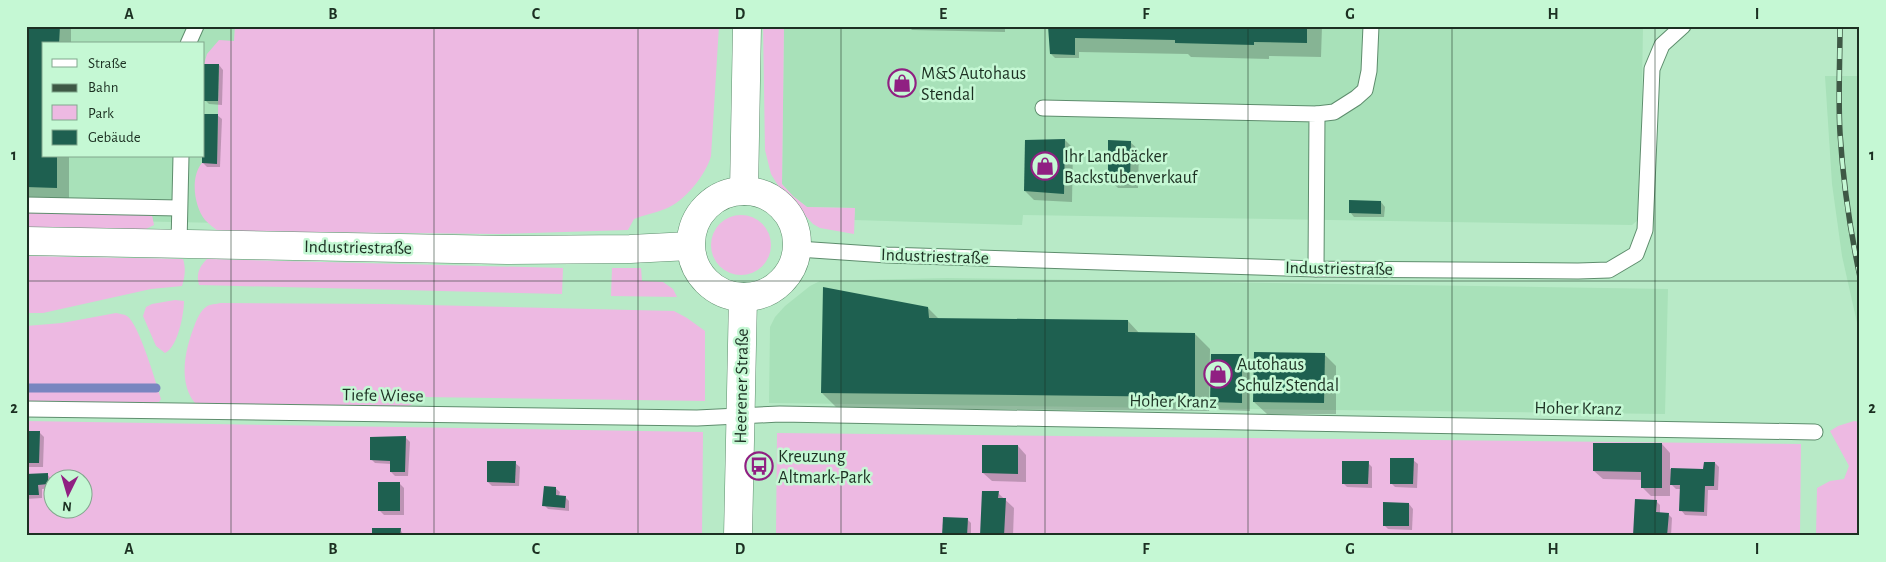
<svg xmlns="http://www.w3.org/2000/svg" width="1886" height="562" viewBox="0 0 1886 562" font-family="'Alegreya Sans',sans-serif">
<style>
.built{fill:#a8e1b9;fill-rule:evenodd}
.green{fill:#edb9e2;fill-rule:evenodd}
.shadow{fill:#0003}
.lines{fill:none;stroke-linecap:round;stroke-linejoin:round}
.stream{stroke:#7986c0;stroke-width:9}
.building{fill:#1e6050}
.lane-casing{stroke:#5e8d6d;stroke-width:17}
.street-casing{stroke:#5e8d6d;stroke-width:29}
.secondary-casing{stroke:#5e8d6d;stroke-width:29}
.lane{stroke:#fff;stroke-width:15}
.street{stroke:#fff;stroke-width:28}
.secondary{stroke:#fff;stroke-width:28}
.rail-casing{stroke:#3e5845;stroke-width:5.5}
.rail{stroke:#c5f8d4;stroke-width:4;stroke-dasharray:11;stroke-linecap:butt}
.grid{fill:none;stroke:#1c3022;stroke-width:1;stroke-opacity:0.55}
.labels{text-anchor:middle;stroke-width:5;stroke-linejoin:round;paint-order:stroke}
.poi-label{font-size:18px;fill:#1c3022;stroke:#c5f8d4;text-anchor:start}
.street-label{font-size:18px;fill:#1c3022;stroke:#c5f8d4}
.neatline{fill:none;stroke:#1c3022;stroke-width:2}
.grid-label{font-size:16px;text-anchor:middle;font-weight:bold;fill:#1c3022}
</style>
<rect width="100%" height="100%" fill="#b8eac7"/>
<g class="built">
<path d="M26,26H235L234,42L228,41L222,223L26,219ZM44,44H204V156H44Z"/>
<polygon points="784,26 1643,26 1640,208 1638,220 1632,225 1023,215 1022,225 854,220 855,208 807,207 793,196 782,184"/>
<polygon points="1825,76 1860,76 1860,336 1842,256 1832,184"/>
<polygon points="947,278 1668,289 1665,414 769,403 770,327 775,317 785,306 810,286 820,281"/>
</g>
<g class="green">
<path d="M235,26H719L711,156C706,175 684,202 665,209C655,213 644,215 634,219L628,230L498,234L218,231C214,228 209,224 205,220C194,206 190,177 202,163H217L219,64H204L207,54L219,40L234,41Z"/>
<polygon points="763,26 784,26 782,184 793,196 807,207 855,208 854,234 820,228 813,224 779,187 771,174 765,150"/>
<polygon points="26,212 149,214 152,215 154,225 146,229 136,230 26,228"/>
<circle cx="741" cy="245" r="30"/>
<path d="M26,256L183,259C186,269 185,276 182,286L151,289L43,313H26Z"/>
<path d="M207,259L563,268L562,294L199,285C196,274 199,267 207,259Z"/>
<polygon points="612,268 641,268 642,281 663,282 673,289 677,297 611,296"/>
<path d="M175,300L184,301C184,313 178,347 165,353L156,346L143,316L146,307L152,304Z"/>
<path d="M221,303L385,304L674,311L687,318L705,331V401L423,397C412,406 405,408 392,409L195,403C177,381 186,347 195,324C197,319 201,310 206,307C209,304 217,304 221,303Z"/>
<path d="M116,313C119,314 124,314 127,316C139,324 156,383 161,399L159,402L142,404L26,402V326L62,323Z"/>
<path d="M26,421L703,432L702,536H26ZM52,480H82V510H52Z"/>
<polygon points="1854,421 1860,422 1860,536 1816,536 1817,488 1830,481 1844,479 1849,466 1830,431 1838,426"/>
<polygon points="777,433 1801,444 1800,536 776,536"/>
</g>
<g class="shadow">
<polygon points="26,26 71,26 71,44 44,44 44,156 69,156 69,199 26,198"/>
<polygon points="908,26 1005,26 1005,32 912,30"/>
<polygon points="1050,26 1322,26 1321,57 1269,56 1269,59 1191,57 1188,54 1079,52 1079,58 1055,58 1051,54"/>
<polygon points="219,65 223,70 222,105 209,104 205,100"/>
<polygon points="205,115 217,115 222,119 220,167 207,167 203,163"/>
<polygon points="1065,140 1073,148 1072,202 1034,200 1025,191"/>
<polygon points="1130,142 1139,150 1138,188 1118,188 1109,179"/>
<polygon points="1381,202 1385,207 1384,217 1354,217 1350,212"/>
<polygon points="928,308 939,319 1128,321 1140,334 1195,334 1210,349 1209,411 837,408 822,393"/>
<polygon points="1324,354 1336,366 1336,414 1267,414 1254,402"/>
<polygon points="1242,355 1250,364 1250,411 1220,410 1212,402"/>
<polygon points="26,432 40,433 44,437 43,467 26,467"/>
<polygon points="406,438 410,442 408,476 395,476 391,472 391,464 375,463 371,459"/>
<polygon points="1662,444 1670,453 1670,469 1705,470 1715,463 1719,467 1718,490 1708,490 1707,516 1685,515 1681,510 1681,489 1676,489 1670,483 1670,496 1651,496 1642,487 1642,480 1603,479 1594,471"/>
<polygon points="1018,446 1026,455 1026,482 992,481 983,473"/>
<polygon points="1413,460 1418,464 1417,488 1395,487 1391,483"/>
<polygon points="515,463 520,467 519,486 492,486 488,482"/>
<polygon points="1368,463 1372,467 1372,488 1347,487 1343,483"/>
<polygon points="47,474 51,479 52,488 42,489 42,498 26,499 26,475"/>
<polygon points="400,484 404,488 404,515 384,515 379,510"/>
<polygon points="555,488 560,492 559,496 565,497 569,501 569,511 548,509 544,505"/>
<polygon points="998,493 1014,508 1013,536 981,536"/>
<polygon points="1656,501 1660,505 1660,514 1668,514 1672,518 1671,536 1635,536"/>
<polygon points="1409,504 1413,509 1412,530 1388,529 1384,525"/>
<polygon points="967,519 971,523 971,536 943,536"/>
<polygon points="400,529 404,536 373,536"/>
</g>
<g class="lines">
<polyline class="stream" points="26,388 156,388"/>
</g>
<g class="building">
<polygon points="26,26 60,26 59,44 44,44 44,156 57,156 57,188 26,187"/>
<polygon points="1048,26 1307,26 1307,43 1254,42 1254,45 1175,43 1175,40 1075,38 1075,55 1050,54"/>
<polygon points="204,64 219,64 218,101 204,101"/>
<polygon points="204,114 218,114 217,164 202,163 202,156 204,156"/>
<polygon points="1065,139 1064,194 1024,191 1025,140"/>
<polygon points="1108,140 1131,141 1130,180 1108,180"/>
<polygon points="1349,200 1381,201 1381,214 1349,213"/>
<polygon points="823,287 928,307 929,318 1128,320 1128,332 1195,333 1195,397 821,393"/>
<polygon points="1254,352 1325,353 1324,403 1253,402"/>
<polygon points="1211,354 1242,354 1242,403 1210,402"/>
<polygon points="26,431 40,431 39,463 26,463"/>
<polygon points="406,436 405,472 390,472 390,461 370,460 370,437"/>
<polygon points="1593,443 1662,443 1662,488 1641,488 1641,472 1593,471"/>
<polygon points="982,445 1018,445 1018,474 982,473"/>
<polygon points="1390,458 1414,458 1413,484 1390,484"/>
<polygon points="487,461 516,461 515,483 487,482"/>
<polygon points="1342,461 1369,461 1368,484 1342,484"/>
<polygon points="1704,462 1715,462 1714,486 1705,486 1704,512 1679,511 1680,485 1670,485 1671,468 1703,469"/>
<polygon points="48,473 48,484 38,485 39,495 26,495 26,474"/>
<rect x="378" y="482" width="22" height="29"/>
<polygon points="544,486 556,487 556,495 566,496 565,508 542,506"/>
<polygon points="982,491 999,491 998,498 1006,498 1004,536 980,536"/>
<polygon points="1635,499 1657,500 1656,512 1669,513 1667,536 1633,536"/>
<polygon points="1383,502 1409,503 1409,526 1383,526"/>
<polygon points="943,517 968,518 967,536 942,536"/>
<polygon points="372,528 401,528 400,536 372,536"/>
</g>
<g class="lines">
<g class="lane-casing">
<g id="lane">
<polyline points="188,44 196,26"/>
<polyline points="1043,108 1317,114 1316,269"/>
<polyline points="1317,114 1334,112 1356,98 1365,90 1369,71 1371,26"/>
<polyline points="26,205 179,208"/>
<polyline points="179,244 181,156"/>
<polyline points="798,249 887,255 1316,269 1578,271 1609,270 1636,254 1645,230 1652,69 1662,45 1683,26"/>
<polyline points="26,409 697,418 780,414 1815,432"/>
</g>
</g>
<g class="street-casing">
<polyline id="street" points="26,241 507,250 630,249 690,246"/>
</g>
<g class="secondary-casing">
<g id="secondary">
<polyline points="744,191 747,26"/>
<circle cx="744" cy="244" r="53"/>
<polyline points="738,536 743,297"/>
</g>
</g>
<use href="#lane" class="lane"/>
<use href="#street" class="street"/>
<use href="#secondary" class="secondary"/>
<g class="rail-casing">
<path id="rail" d="M1840,26C1840,62 1838,98 1840,133C1843,182 1850,230 1860,277"/>
</g>
<use href="#rail" class="rail"/>
</g>
<path class="grid" d="M231,26V536M434,26V536M638,26V536M841,26V536M1045,26V536M1248,26V536M1452,26V536M1655,26V536M26,281H1860"/>
<defs>
<g id="shop-ring" transform="scale(1.4375)"><circle r="9.5" fill="#c5f8d4" stroke="#902082" stroke-width="1.5"/><path d="M-5-2.5h2.3a2.7 3.5 0 0 1 5.4 0H5L5.5 6h-11ZM-1.5-2.5h3a1.5 2.3 0 0 0-3 0Z" fill="#902082"/></g>
<g id="bus-ring" transform="scale(1.4375)"><circle r="9.5" fill="#c5f8d4" stroke="#902082" stroke-width="1.5"/><path d="M-5-6H5V4H4V6H2V4H-2V6H-4V4H-5ZM-3.5-4V0h7V-4ZM-3.5 1.2v1.5H-2V1.2ZM2 1.2v1.5H3.5V1.2Z" fill="#902082"/></g>
</defs>
<g fill-rule="evenodd">
<use href="#shop-ring" x="902" y="83"/>
<use href="#shop-ring" x="1045" y="166"/>
<use href="#shop-ring" x="1218" y="374"/>
<use href="#bus-ring" x="759" y="466"/>
</g>
<g class="labels">
<g class="poi-label">
<text x="921" y="79">M&amp;S Autohaus<tspan x="921" dy="21">Stendal</tspan></text>
<text x="1064" y="162">Ihr Landbäcker<tspan x="1064" dy="21">Backstubenverkauf</tspan></text>
<text x="1237" y="370">Autohaus<tspan x="1237" dy="21">Schulz Stendal</tspan></text>
<text x="778" y="462">Kreuzung<tspan x="778" dy="21">Altmark-Park</tspan></text>
</g>
<g class="street-label">
<text transform="translate(358 247) rotate(1)" y="6">Industriestraße</text>
<text transform="translate(935 256) rotate(2)" y="6">Industriestraße</text>
<text transform="translate(1339 268) rotate(1)" y="6">Industriestraße</text>
<text transform="translate(741 386) rotate(-89)" y="6">Heerener Straße</text>
<text transform="translate(383 395) rotate(1)" y="6">Tiefe Wiese</text>
<text transform="translate(1173 401) rotate(1)" y="6">Hoher Kranz</text>
<text transform="translate(1578 408) rotate(1)" y="6">Hoher Kranz</text>
</g>
</g>
<rect width="1886" height="562" fill="none" stroke="#c5f8d4" stroke-width="55"/>
<rect x="42" y="42" width="162" height="115" fill="#c5f8d4" stroke="#81a88d"/>
<rect x="52" y="59" width="25" height="8" fill="#ffffff" stroke="#81a88d"/>
<text x="88" y="68" font-size="15" fill="#1c3022">Straße</text>
<rect x="52" y="84" width="25" height="8" fill="#3e5845" stroke="#81a88d"/>
<text x="88" y="92" font-size="15" fill="#1c3022">Bahn</text>
<rect x="52" y="105" width="25" height="15" fill="#edb9e2" stroke="#81a88d"/>
<text x="88" y="118" font-size="15" fill="#1c3022">Park</text>
<rect x="52" y="130" width="25" height="15" fill="#1e6050" stroke="#81a88d"/>
<text x="88" y="142" font-size="15" fill="#1c3022">Gebäude</text>
<g transform="translate(68 494) rotate(185)"><circle r="24" fill="#c5f8d4" stroke="#81a88d"/>
<path d="M0-4L9 19L0 12L-9 19Z" fill="#902082"/>
<text y="-8" font-size="14" font-weight="bold" text-anchor="middle" fill="#1c3022">N</text>
</g>
<rect x="28" y="28" width="1830" height="506" class="neatline"/>
<g class="grid-label">
<text x="129" y="19">A</text>
<text x="333" y="19">B</text>
<text x="536" y="19">C</text>
<text x="740" y="19">D</text>
<text x="943" y="19">E</text>
<text x="1146" y="19">F</text>
<text x="1350" y="19">G</text>
<text x="1553" y="19">H</text>
<text x="1757" y="19">I</text>
<text x="14" y="160">1</text>
<text x="1872" y="160">1</text>
<text x="14" y="413">2</text>
<text x="1872" y="413">2</text>
<text x="129" y="554">A</text>
<text x="333" y="554">B</text>
<text x="536" y="554">C</text>
<text x="740" y="554">D</text>
<text x="943" y="554">E</text>
<text x="1146" y="554">F</text>
<text x="1350" y="554">G</text>
<text x="1553" y="554">H</text>
<text x="1757" y="554">I</text>
</g>
</svg>
